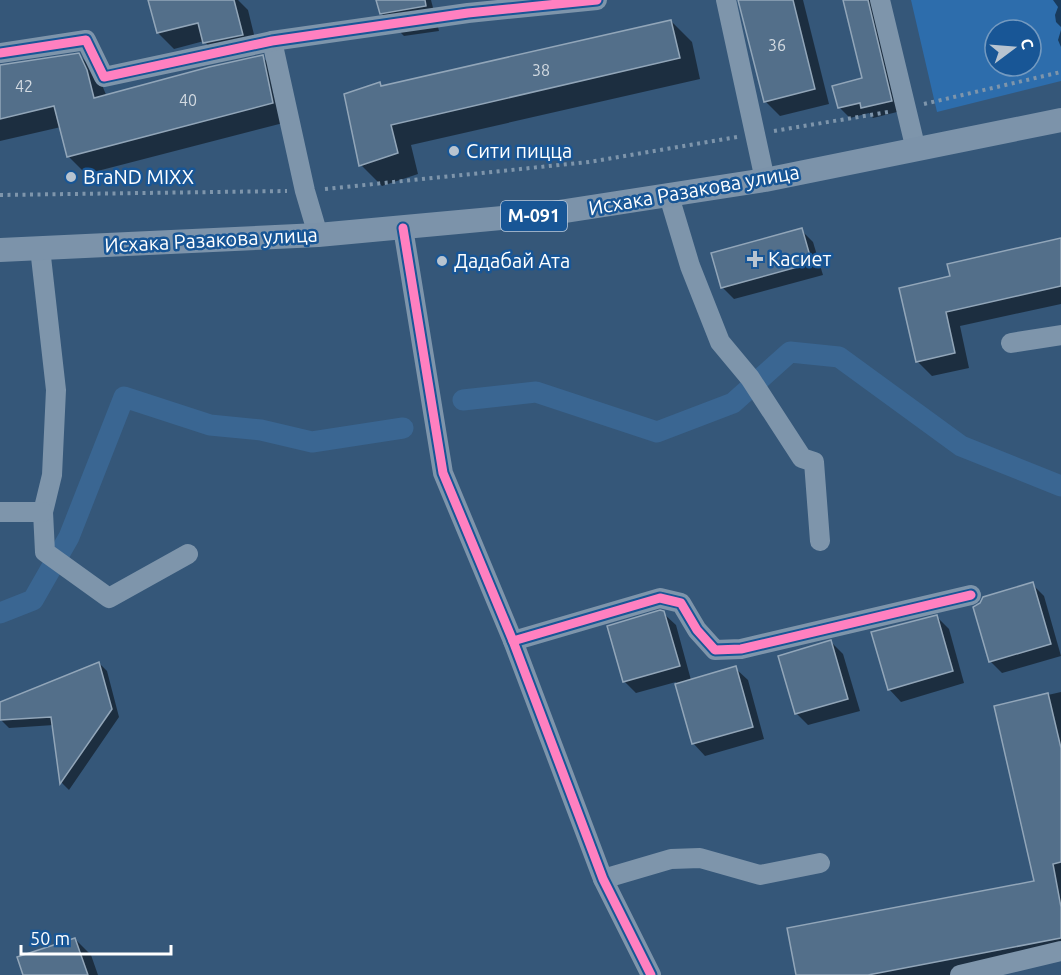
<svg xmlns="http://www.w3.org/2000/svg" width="1061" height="975" viewBox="0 0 1061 975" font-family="Ubuntu,sans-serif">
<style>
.green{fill:#2d6dac;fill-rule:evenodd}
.shadow{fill:#0007}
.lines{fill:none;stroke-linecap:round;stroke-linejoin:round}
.canal{stroke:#3a6692;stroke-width:21}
.building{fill:#536f8a;stroke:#92a6b9;stroke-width:1.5}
.path{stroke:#7e95ab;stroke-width:4;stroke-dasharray:3 4.5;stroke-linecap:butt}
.minor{stroke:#7e95ab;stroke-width:20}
.major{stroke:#7c93aa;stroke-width:24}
.cycleway-casing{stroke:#185696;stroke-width:13}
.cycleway{stroke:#ff80c0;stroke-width:9}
.poi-dot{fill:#b8c4d0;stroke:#185696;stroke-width:2}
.labels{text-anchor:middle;stroke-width:5;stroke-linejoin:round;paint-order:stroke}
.number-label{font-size:16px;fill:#d4dbe2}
.shield{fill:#185696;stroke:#bacce0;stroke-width:1.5}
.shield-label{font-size:18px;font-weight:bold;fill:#fff}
.poi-label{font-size:20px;fill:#fff;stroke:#185696;text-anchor:start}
.street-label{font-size:20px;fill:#fff;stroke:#185696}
</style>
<rect width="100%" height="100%" fill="#355779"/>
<path class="green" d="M911,0H1061V81L937,112ZM995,30H1031V66H995Z"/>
<g class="shadow">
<polygon points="150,0 238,0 248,10 258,51 221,59 204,41 174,49 158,33"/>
<polygon points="378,0 431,0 439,31 404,36 381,13"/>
<polygon points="740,0 803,0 829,104 780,116 765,101"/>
<polygon points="844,0 876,0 901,111 873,118 869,113 850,118 839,107 864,79"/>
<polygon points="1053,0 1061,0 1061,27 1056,22 1055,15 1058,7"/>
<polygon points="671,21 692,42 700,79 411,145 418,174 382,186 361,165 380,84 383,88"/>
<polygon points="1061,30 1061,47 1058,40"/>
<polygon points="79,55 97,73 107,97 262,57 281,75 291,121 86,174 68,156 61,127 0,141 0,66"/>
<polygon points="801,230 813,242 823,275 734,299 722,287"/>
<polygon points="1061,240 1061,304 960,326 969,368 932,376 917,361 952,278"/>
<polygon points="1032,584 1044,596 1061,656 1002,673 990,661"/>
<polygon points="663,613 676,625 691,680 735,668 748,680 764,739 705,756 693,743 676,682 636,693 624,681"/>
<polygon points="937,617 949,629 964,683 901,702 889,689"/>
<polygon points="831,642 843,654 860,711 808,725 796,713"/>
<polygon points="99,663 107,671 119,717 69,790 62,783 54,725 9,728 1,720 0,704"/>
<polygon points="1061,692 1061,957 967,975 797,975 1036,882 995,707"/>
<polygon points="75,939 91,955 98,975 25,975"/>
</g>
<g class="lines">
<g class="canal">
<polyline points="463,400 536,392 657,432 733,403 790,352 839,357 961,446 1061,486"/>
<polyline points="0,613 33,600 69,537 124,397 210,425 261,430 312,442 403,428"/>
</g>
</g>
<g class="building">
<polygon points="148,0 234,0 243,35 203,43 198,23 157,33"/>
<polygon points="376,0 425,0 426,6 380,14"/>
<polygon points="738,0 793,0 815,89 764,102"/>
<polygon points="843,0 868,0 892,101 861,108 860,103 838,108 832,86 862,78"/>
<polygon points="671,20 680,58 391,125 398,153 359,166 344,94 380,82 381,86"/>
<polygon points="79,53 87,70 94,98 209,67 263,55 273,103 67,157 54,106 0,119 0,65"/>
<polygon points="802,228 812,263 721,288 711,253"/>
<polygon points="1061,238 1061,286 946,312 955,353 916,362 899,288 950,276 947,264"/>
<polygon points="1033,582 1051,644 989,662 973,607 980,603 983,597"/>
<polygon points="660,610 664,611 680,666 623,682 607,626"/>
<polygon points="937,615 953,671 888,690 871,632"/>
<polygon points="831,640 848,699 795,714 778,656"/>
<polygon points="99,662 112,709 60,784 51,717 0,720 0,702"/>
<polygon points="736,666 753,727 692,744 675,684"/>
<polygon points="1048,693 1061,748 1061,862 1053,864 1061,907 1061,938 868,975 796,975 787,928 1034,881 994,706"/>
<polygon points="75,938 88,975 23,975 17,957"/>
</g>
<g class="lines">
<g class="path">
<polyline points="924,104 1061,72"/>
<polyline points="774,131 888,112"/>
<polyline points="325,189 589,162 737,137"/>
<polyline points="0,195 287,191"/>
</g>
<g class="minor">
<polyline points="726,0 765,180"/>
<polyline points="880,0 916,150"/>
<polyline points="272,41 305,191 318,235"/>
<polyline points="0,53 86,40 104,77 272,41 468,13 597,0"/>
<polyline points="669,196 690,266 720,342 750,378 802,458 814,462 820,541"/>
<polyline points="403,228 443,473 513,641 603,879 651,975"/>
<polyline points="40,248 56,390 52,475 43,512 45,552 109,598 188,554"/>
<polyline points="1011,343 1061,335"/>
<polyline points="0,512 43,512"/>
<polyline points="513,641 660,598 681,603 697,630 715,650 741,649 971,595"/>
<polyline points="603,879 671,859 700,858 760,875 820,863"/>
<polyline points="960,975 1061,951"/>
</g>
<polyline class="major" points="0,250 318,235 546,214 765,180 1061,120"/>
<g class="cycleway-casing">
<g id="cycleway">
<polyline points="0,53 86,40 104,77 272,41 468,13 597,0"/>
<polyline points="403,228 443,473 513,641 603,879 651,975"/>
<polyline points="513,641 660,598 681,603 697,630 715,650 741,649 971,595"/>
</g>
</g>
<use href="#cycleway" class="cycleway"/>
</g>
<g class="poi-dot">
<circle cx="454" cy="151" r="6"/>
<circle cx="71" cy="177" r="6"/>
<path d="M752 250h6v6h6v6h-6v6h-6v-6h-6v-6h6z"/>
<circle cx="442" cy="261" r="6"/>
</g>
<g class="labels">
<g class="number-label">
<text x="777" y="51">36</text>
<text x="541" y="76">38</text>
<text x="24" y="92">42</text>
<text x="188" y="106">40</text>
</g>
<rect class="shield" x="501" y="201" width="66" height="30" rx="4.5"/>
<g class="shield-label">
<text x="534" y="222">М-091</text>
</g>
<g class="poi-label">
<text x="466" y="158">Сити пицца</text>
<text x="83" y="184">BraND MIXX</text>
<text x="768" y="266">Касиет</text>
<text x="454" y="268">Дадабай Ата</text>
</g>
<g class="street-label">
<text transform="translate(694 190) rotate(-10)" y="7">Исхака Разакова улица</text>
<text transform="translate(211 240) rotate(-3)" y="7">Исхака Разакова улица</text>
</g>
</g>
<g transform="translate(1013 48) rotate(74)"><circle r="28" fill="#185696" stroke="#749ac0" stroke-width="1.5"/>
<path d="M0-4.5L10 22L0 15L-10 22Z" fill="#b8c4d0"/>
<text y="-9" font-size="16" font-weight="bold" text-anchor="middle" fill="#ffffff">С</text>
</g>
<path d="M21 945v9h150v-9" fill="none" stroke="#ffffff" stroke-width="3"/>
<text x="30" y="945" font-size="18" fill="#ffffff" stroke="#185696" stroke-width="4.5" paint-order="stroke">50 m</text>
</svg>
